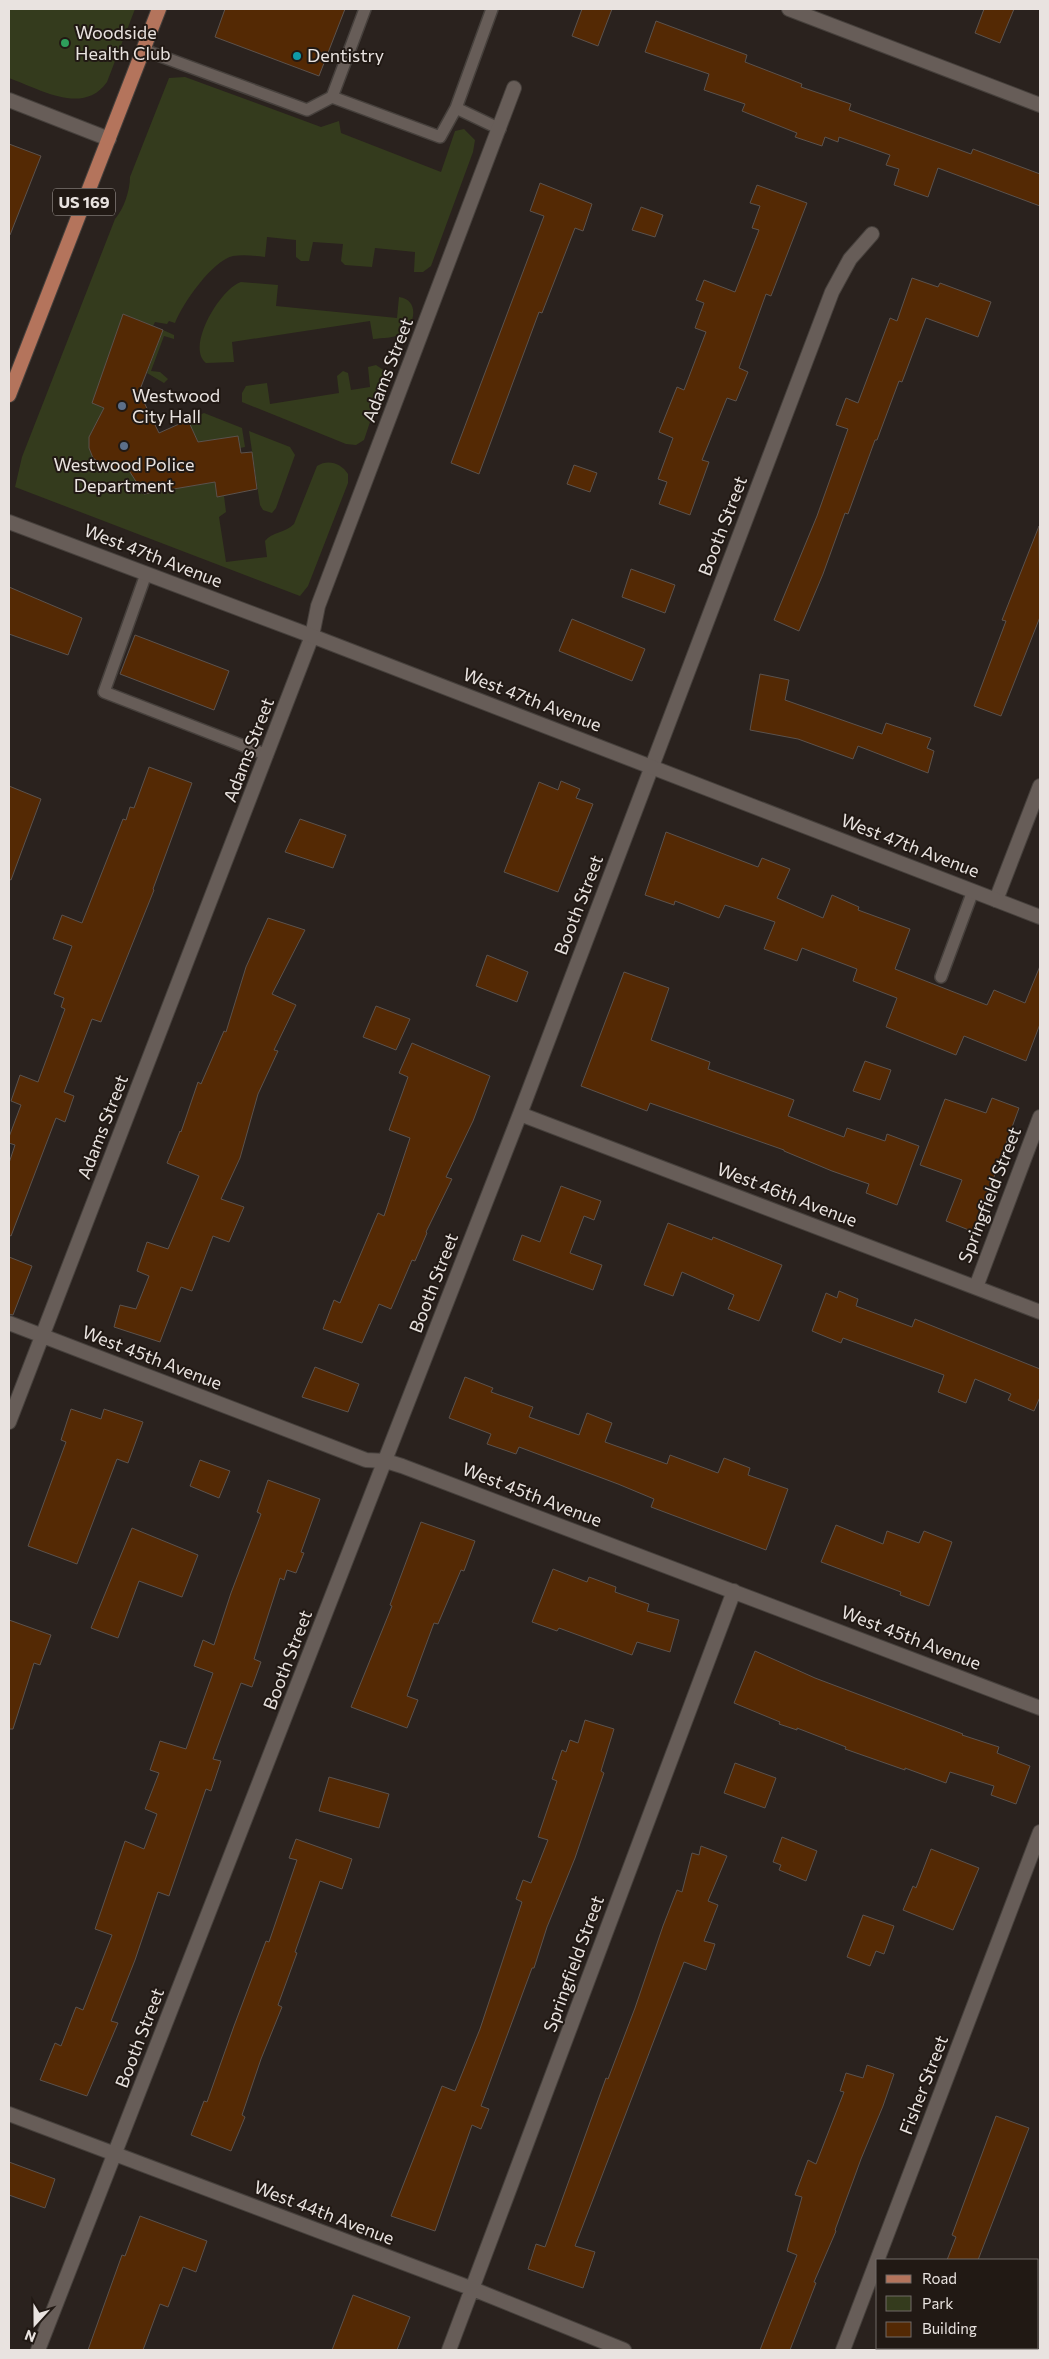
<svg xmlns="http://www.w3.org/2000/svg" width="1049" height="2359" font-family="Commissioner,sans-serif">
<rect width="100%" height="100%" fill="#2a221e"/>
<path fill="#343b1d" d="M 9,9 L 135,9 L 107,82 C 83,116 40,89 9,78 Z
M 185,77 L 321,127 L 339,121 L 341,133 L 441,172 L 455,131 L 464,129 L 475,140 L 473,152 L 431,266 L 423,272 L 414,272 L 415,252 L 375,248 L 372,267 L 345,265 L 341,261 L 343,244 L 313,242 L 309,261 L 301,261 L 296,257 L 296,240 L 267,237 L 265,257 C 255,256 244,254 233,256 C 212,261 183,303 175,323 L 169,321 L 167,324 L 155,322 L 153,326 L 123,314 L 93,403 L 105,408 L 102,411 L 105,417 C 75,437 91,479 127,467 L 131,474 L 138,471 L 142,494 L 215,482 L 217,497 L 224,496 L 226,512 L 219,517 L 226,562 L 267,557 L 265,541 C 272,532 285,533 294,524 L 317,466 C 328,459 341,463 348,474 L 348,483 L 308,586 L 300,596 L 15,487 L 22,457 L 115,219 C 124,209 130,190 130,177 L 169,78 Z
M 241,282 L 278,285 L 276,306 L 397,318 L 399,297 C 421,300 414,327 402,334 C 394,338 382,338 373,339 L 370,321 L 232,342 L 234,362 L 206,363 C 185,347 221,288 241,282 Z
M 163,330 L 174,335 L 174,339 L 164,336 L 151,371 L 160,372 L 168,379 L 164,383 L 147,373 Z
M 376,365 L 385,371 L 387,380 L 378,398 L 364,440 L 356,445 L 346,444 L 242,402 L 242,393 L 246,386 L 267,383 L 270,404 L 339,393 L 337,376 L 343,371 L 348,373 L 351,390 L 370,387 L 368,367 Z
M 204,413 L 242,428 L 245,447 L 240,448 L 238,436 L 198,442 L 188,420 Z
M 249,431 L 290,447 L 295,455 L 276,508 L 272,513 L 263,510 L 260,505 Z"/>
<path fill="#542904" stroke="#5b524d" d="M 225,9 L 345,9 L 319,76 L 215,37 Z
M 582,9 L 612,9 L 598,46 L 572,36 Z
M 984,9 L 1014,9 L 1000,43 L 975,33 Z
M 656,21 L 747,55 L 745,62 L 802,84 L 801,87 L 851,104 L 849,110 L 971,154 L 973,149 L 1040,174 L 1040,206 L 938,168 L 928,197 L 894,185 L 899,169 L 886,165 L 890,155 L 839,137 L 838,142 L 825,137 L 822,146 L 795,137 L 797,133 L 742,111 L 745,104 L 704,90 L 709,74 L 645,52 Z
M 9,144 L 41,156 L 10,235 L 9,235 Z
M 540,183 L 592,204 L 583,231 L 575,228 L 542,313 L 539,312 L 479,474 L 451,463 L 544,216 L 530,211 Z
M 757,185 L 807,203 L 771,296 L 766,294 L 739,368 L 748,372 L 736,401 L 727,398 L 702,460 L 709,462 L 690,515 L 659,504 L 667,482 L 658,479 L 673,438 L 659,432 L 677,387 L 684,390 L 706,332 L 695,328 L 704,303 L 696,300 L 704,280 L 735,292 L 759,230 L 752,228 L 760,206 L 750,203 Z
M 641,207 L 663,215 L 655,237 L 632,230 Z
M 912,278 L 938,287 L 940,283 L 991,302 L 978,337 L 926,318 L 902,382 L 899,381 L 877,440 L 875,440 L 848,514 L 845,513 L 823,574 L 799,631 L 774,620 L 817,516 L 848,429 L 836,425 L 846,398 L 858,403 L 890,318 L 897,321 Z
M 123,314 L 163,330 L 139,392 L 159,433 L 188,420 L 198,442 L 238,436 L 241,453 L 252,452 L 257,489 L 217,497 L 215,482 L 144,494 L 128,469 L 108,469 L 93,458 L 89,448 L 89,437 L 104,408 L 92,403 Z
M 574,465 L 597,473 L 590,492 L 567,484 Z
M 1039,526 L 1040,617 L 1001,716 L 974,706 L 1006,621 L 1002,620 Z
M 631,569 L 675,585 L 665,613 L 622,597 Z
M 9,587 L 82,618 L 68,655 L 9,634 Z
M 572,619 L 645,649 L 632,681 L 559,651 Z
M 135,635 L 229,671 L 214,710 L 120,674 Z
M 760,674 L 789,680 L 785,700 L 882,734 L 886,723 L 931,738 L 927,748 L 934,751 L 928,773 L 858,746 L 853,759 L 798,739 L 750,730 Z
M 149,767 L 192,783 L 153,889 L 154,890 L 101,1022 L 92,1019 L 64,1092 L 74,1096 L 65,1122 L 56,1118 L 11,1236 L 9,1235 L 9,1163 L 15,1145 L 9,1143 L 9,1137 L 21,1105 L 11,1101 L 20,1075 L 38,1082 L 65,1009 L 61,1007 L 64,998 L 54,994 L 72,946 L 53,939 L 62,915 L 82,923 L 123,819 L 126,820 L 130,807 L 134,808 Z
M 561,781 L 580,789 L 576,798 L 593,804 L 558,892 L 504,872 L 539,782 L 558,790 Z
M 9,786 L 41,799 L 11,880 L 9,879 Z
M 300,819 L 346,835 L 333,868 L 285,852 Z
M 666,832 L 758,867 L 762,858 L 790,869 L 777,898 L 823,918 L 832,895 L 859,907 L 858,910 L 910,929 L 895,969 L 987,1005 L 994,990 L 1025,1003 L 1040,966 L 1040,1024 L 1026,1061 L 964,1036 L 956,1055 L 886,1027 L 897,998 L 853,981 L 857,969 L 802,948 L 797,961 L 764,949 L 775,922 L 725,905 L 719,918 L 675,901 L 674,905 L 645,895 Z
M 268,918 L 305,930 L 272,994 L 296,1005 L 274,1050 L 278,1051 L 258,1094 L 240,1158 L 221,1199 L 244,1207 L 229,1242 L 213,1236 L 192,1291 L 181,1287 L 160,1342 L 114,1327 L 120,1305 L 136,1309 L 149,1276 L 137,1271 L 147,1242 L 168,1249 L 199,1176 L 167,1163 L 180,1131 L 181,1132 L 198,1082 L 201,1084 L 224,1031 L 226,1032 L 246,967 Z
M 487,955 L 528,972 L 517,1002 L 476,986 Z
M 624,972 L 669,988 L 651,1040 L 710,1062 L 708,1069 L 794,1100 L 788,1116 L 844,1137 L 847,1128 L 885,1141 L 887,1134 L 919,1146 L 897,1205 L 866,1193 L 869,1184 L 832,1171 L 784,1151 L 784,1150 L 650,1103 L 647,1111 L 581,1086 Z
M 376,1006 L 410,1019 L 396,1050 L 363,1037 Z
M 412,1043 L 490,1076 L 473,1121 L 446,1177 L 452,1179 L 426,1232 L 427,1233 L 415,1261 L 412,1260 L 391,1309 L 379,1304 L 362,1343 L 323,1329 L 334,1300 L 340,1303 L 378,1213 L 384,1216 L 410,1138 L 389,1130 L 408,1077 L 399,1073 Z
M 865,1061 L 891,1070 L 880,1100 L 853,1091 Z
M 992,1098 L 1019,1108 L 974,1232 L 946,1221 L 962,1180 L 920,1165 L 945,1099 L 986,1113 Z
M 561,1186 L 601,1201 L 594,1220 L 584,1216 L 570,1253 L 602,1265 L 593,1290 L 513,1260 L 522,1235 L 540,1242 Z
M 668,1223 L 712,1240 L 713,1237 L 782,1265 L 759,1321 L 728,1309 L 734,1295 L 682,1272 L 673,1296 L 644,1285 Z
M 9,1257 L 32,1266 L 13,1315 L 9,1314 Z
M 839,1291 L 858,1299 L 856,1306 L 912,1327 L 915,1319 L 1040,1369 L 1040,1397 L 1034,1411 L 1008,1400 L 1011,1394 L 975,1379 L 966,1403 L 938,1392 L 944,1375 L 843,1338 L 841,1343 L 812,1331 L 826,1293 L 837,1298 Z
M 315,1367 L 359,1384 L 348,1412 L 302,1397 Z
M 465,1377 L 493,1388 L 491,1392 L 533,1407 L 529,1417 L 579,1435 L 587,1413 L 612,1423 L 605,1442 L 667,1464 L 670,1455 L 718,1473 L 724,1458 L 750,1468 L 748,1475 L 788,1489 L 766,1550 L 651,1507 L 654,1499 L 618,1484 L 519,1447 L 516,1454 L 487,1444 L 491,1434 L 449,1418 Z
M 71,1409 L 101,1419 L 104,1409 L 143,1422 L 128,1463 L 117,1459 L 77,1564 L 28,1546 L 66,1442 L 61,1440 Z
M 200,1460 L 230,1471 L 219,1498 L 190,1486 Z
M 268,1480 L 320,1499 L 301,1552 L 304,1553 L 296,1573 L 287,1570 L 284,1580 L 280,1578 L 254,1659 L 261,1662 L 252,1687 L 241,1683 L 213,1759 L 221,1761 L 211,1791 L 206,1789 L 169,1896 L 158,1892 L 135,1960 L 111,2021 L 118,2023 L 87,2096 L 40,2080 L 55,2043 L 61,2046 L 76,2007 L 83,2010 L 112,1935 L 95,1929 L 125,1841 L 144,1849 L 157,1814 L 145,1809 L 159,1773 L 150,1770 L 160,1741 L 186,1749 L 213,1673 L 194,1666 L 203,1640 L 214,1645 L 231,1593 L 261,1514 L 257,1512 Z
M 421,1522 L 475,1541 L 464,1571 L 461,1570 L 438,1624 L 434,1623 L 407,1696 L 418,1700 L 407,1728 L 351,1707 L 392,1606 L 390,1605 Z
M 836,1525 L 883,1544 L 887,1531 L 919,1543 L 924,1531 L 952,1542 L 929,1606 L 900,1595 L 901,1592 L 821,1562 Z
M 132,1528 L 198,1555 L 182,1597 L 139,1581 L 118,1638 L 91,1628 Z
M 553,1569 L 587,1582 L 589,1577 L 616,1587 L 615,1592 L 649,1604 L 647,1611 L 679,1620 L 670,1652 L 637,1642 L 632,1655 L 559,1628 L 557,1631 L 532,1622 Z
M 9,1620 L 51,1635 L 40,1665 L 34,1663 L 13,1729 L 9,1729 Z
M 755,1651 L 815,1678 L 963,1734 L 962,1735 L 999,1747 L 997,1753 L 1030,1766 L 1016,1804 L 991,1795 L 994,1786 L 950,1772 L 946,1783 L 905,1768 L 905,1770 L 845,1749 L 846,1747 L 797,1728 L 797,1730 L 779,1724 L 780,1722 L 734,1703 Z
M 585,1720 L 614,1729 L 601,1771 L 604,1773 L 575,1858 L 547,1927 L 534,1968 L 532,1968 L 481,2106 L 489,2109 L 481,2129 L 472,2125 L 435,2231 L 391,2216 L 442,2086 L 455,2091 L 480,2029 L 522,1902 L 516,1899 L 523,1880 L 531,1883 L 548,1840 L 538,1837 L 557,1781 L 552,1779 L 562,1750 L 566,1752 L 570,1740 L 578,1743 Z
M 735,1763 L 776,1778 L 765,1808 L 724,1793 Z
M 329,1777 L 389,1794 L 379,1828 L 319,1811 Z
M 782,1837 L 817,1851 L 806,1881 L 779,1870 L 781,1865 L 773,1862 Z
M 296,1839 L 352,1859 L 342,1889 L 320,1881 L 295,1952 L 297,1953 L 278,2005 L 282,2007 L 261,2059 L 242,2115 L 245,2117 L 231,2151 L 191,2135 L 204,2101 L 207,2102 L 234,2026 L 266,1941 L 269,1942 L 297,1860 L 289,1858 Z
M 701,1846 L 727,1856 L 708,1901 L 718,1905 L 704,1941 L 715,1944 L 706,1970 L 684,1962 L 575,2246 L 595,2252 L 583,2288 L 528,2269 L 536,2244 L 545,2247 L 606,2078 L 608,2079 L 635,2008 L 663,1926 L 677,1890 L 682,1892 L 692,1853 L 699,1855 Z
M 931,1849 L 979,1868 L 953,1930 L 903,1910 L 913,1886 L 916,1888 Z
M 863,1915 L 894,1926 L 884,1954 L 876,1951 L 870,1966 L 847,1957 Z
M 867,2065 L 894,2074 L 883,2106 L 861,2159 L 835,2230 L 836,2231 L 814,2282 L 816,2283 L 790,2350 L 760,2350 L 797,2255 L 787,2251 L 802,2197 L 795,2195 L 808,2160 L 816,2164 L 844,2092 L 840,2091 L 846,2073 L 863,2078 Z
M 996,2116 L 1029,2128 L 978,2260 L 947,2260 L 956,2237 L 952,2235 Z
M 9,2162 L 55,2179 L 45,2208 L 9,2195 Z
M 140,2216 L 207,2241 L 196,2272 L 183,2267 L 168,2307 L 160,2304 L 143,2350 L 88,2350 L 122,2255 L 125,2256 Z
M 353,2295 L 410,2317 L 397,2350 L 332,2350 Z"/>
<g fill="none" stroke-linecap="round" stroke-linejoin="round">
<defs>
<path id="service" d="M 144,50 L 307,110 L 332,97 L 440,137 L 456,108 L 500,129
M 332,97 L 365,9
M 456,108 L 492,9
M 146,574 L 104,692 L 267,755
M 941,977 L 973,891"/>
<path id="minor" d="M 789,9 L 1040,105
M 9,100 L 109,139
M 996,900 L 1040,786
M 520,1114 L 1040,1312
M 976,1287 L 1040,1117
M 9,1323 L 366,1460 L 386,1461 L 402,1466 L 1040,1708
M 9,1422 L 312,636 L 318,606 L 514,88
M 9,2114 L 473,2289 L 624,2350
M 38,2350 L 520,1114 L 832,292 L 850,259 L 872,234
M 449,2350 L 734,1591
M 843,2350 L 1040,1832"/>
<path id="tertiary" d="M 9,522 L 312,636 L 1040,917"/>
<path id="primary" d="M 9,395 L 159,9"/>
</defs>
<use href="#service" stroke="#46403c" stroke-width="14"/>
<use href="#minor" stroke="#46403c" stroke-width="16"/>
<use href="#tertiary" stroke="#46403c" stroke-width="16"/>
<use href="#primary" stroke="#46403c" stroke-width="16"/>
<use href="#service" stroke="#675d58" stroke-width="11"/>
<use href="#minor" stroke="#675d58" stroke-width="14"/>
<use href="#tertiary" stroke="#675d58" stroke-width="14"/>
<use href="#primary" stroke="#b4745c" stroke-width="14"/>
</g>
<circle fill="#2e9e5b" stroke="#211914" stroke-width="2" cx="65" cy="43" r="5"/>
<circle fill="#0f9aa8" stroke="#211914" stroke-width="2" cx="297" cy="56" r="5"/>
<g fill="#5c6f8a" stroke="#211914" stroke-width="2">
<circle cx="122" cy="406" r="5"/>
<circle cx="124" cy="446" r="5"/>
</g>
<g text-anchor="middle" stroke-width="4" stroke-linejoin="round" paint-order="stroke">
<rect fill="#211914" stroke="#ada6a3" stroke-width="1" x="53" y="188.5" width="62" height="27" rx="4"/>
<g font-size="16" font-weight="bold" fill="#e9e3e0">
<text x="84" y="208">US 169</text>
</g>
<g font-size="18" fill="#e9e3e0" stroke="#211914" text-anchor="start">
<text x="75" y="39">Woodside<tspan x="75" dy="21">Health Club</tspan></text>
<text x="307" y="62">Dentistry</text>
<text x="132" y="402">Westwood<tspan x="132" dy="21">City Hall</tspan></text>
<text x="124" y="471" text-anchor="middle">Westwood Police<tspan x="124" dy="21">Department</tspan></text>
</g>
<g font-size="18" fill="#e9e3e0" stroke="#211914">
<text transform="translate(388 370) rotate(-69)" y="6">Adams Street</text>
<text transform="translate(723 526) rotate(-69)" y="6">Booth Street</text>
<text transform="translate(153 556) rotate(21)" y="6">West 47th Avenue</text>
<text transform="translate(532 700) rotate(21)" y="6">West 47th Avenue</text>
<text transform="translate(249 750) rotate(-69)" y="6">Adams Street</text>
<text transform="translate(910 846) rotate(21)" y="6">West 47th Avenue</text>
<text transform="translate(579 905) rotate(-69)" y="6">Booth Street</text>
<text transform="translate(103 1127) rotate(-69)" y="6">Adams Street</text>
<text transform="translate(787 1195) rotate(21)" y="6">West 46th Avenue</text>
<text transform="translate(990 1195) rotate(-69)" y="6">Springfield Street</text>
<text transform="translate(434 1283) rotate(-69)" y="6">Booth Street</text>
<text transform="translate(152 1358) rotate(21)" y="6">West 45th Avenue</text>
<text transform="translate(532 1495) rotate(21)" y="6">West 45th Avenue</text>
<text transform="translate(911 1638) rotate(21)" y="6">West 45th Avenue</text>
<text transform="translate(288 1660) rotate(-69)" y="6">Booth Street</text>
<text transform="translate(574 1964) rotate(-70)" y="6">Springfield Street</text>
<text transform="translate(140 2038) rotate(-69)" y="6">Booth Street</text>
<text transform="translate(924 2085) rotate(-69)" y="6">Fisher Street</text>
<text transform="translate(324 2213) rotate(21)" y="6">West 44th Avenue</text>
</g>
</g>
<rect width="1049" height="2359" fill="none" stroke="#e9e3e0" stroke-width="20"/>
<rect x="876" y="2259" width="162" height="90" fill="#211914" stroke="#716a66"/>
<rect x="886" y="2275" width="25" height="8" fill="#b4745c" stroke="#716a66"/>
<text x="922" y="2284" font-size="15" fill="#e9e3e0">Road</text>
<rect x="886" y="2296" width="25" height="15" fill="#343b1d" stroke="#716a66"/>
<text x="922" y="2309" font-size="15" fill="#e9e3e0">Park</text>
<rect x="886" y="2322" width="25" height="15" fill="#542904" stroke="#716a66"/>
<text x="922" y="2334" font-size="15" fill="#e9e3e0">Building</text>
<g transform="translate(35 2324) rotate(201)" stroke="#211914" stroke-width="4" paint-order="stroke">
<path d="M0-4L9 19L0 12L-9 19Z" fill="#e9e3e0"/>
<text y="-8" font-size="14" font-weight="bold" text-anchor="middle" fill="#e9e3e0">N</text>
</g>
</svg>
